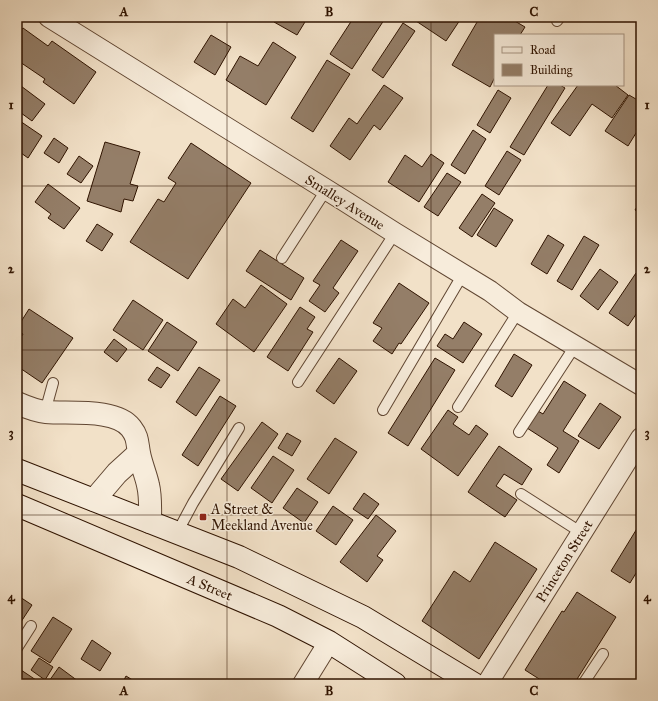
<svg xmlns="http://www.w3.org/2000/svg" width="658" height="701" font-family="'IM FELL Great Primer',serif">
<rect width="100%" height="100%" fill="#f2e1c8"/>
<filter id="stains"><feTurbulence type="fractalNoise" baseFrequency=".005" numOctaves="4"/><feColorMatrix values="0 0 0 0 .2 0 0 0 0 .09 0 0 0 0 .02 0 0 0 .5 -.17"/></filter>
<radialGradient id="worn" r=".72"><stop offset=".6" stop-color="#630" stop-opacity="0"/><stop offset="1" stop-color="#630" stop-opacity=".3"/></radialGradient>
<path fill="#947e68" stroke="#2f1300" d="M 277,17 L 308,17 L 297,35 L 274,22 Z
M 354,17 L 386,17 L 352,69 L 330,54 Z
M 410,17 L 462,17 L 446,41 Z
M 480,17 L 508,17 L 525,27 L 520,35 L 495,35 L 495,77 L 490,87 L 452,65 Z
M 403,23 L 415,31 L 383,78 L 372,70 Z
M 23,28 L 48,46 L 52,41 L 96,72 L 74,104 L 43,82 L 45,79 L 17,60 L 17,36 Z
M 211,35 L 231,47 L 215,75 L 194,62 Z
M 273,42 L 296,57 L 266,105 L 226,80 L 240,56 L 258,66 Z
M 327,60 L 350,74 L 313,132 L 291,118 Z
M 17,83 L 45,104 L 32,121 L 17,110 Z
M 384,85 L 403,98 L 380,130 L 374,125 L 350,160 L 330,146 L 349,118 L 357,124 Z
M 548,85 L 560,85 L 565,88 L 524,155 L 510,147 Z
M 578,85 L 615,85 L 628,95 L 612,118 L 592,104 L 570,136 L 551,123 Z
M 498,90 L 511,98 L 490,133 L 477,125 Z
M 629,95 L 641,102 L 641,125 L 628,146 L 605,131 Z
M 17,119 L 42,136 L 28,158 L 17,150 Z
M 473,130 L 486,139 L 465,174 L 451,165 Z
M 54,138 L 68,148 L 59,163 L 44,153 Z
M 105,142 L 140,152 L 130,184 L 138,186 L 133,201 L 124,199 L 121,212 L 87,201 Z
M 191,143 L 251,183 L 188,279 L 130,242 L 158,199 L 164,202 L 176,183 L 168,178 Z
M 507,151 L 521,160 L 499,195 L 485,186 Z
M 431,154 L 444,163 L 419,202 L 388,182 L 405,155 L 422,167 Z
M 79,156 L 93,166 L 81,183 L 67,174 Z
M 447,173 L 461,182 L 438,216 L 424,207 Z
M 48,184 L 80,208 L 64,229 L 48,218 L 51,214 L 35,202 Z
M 482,194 L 495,203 L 472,237 L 459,228 Z
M 641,200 L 641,214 L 635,210 Z
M 494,208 L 513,220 L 496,247 L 477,235 Z
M 97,224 L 113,234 L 102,251 L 86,241 Z
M 548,235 L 564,245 L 547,274 L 531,264 Z
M 584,236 L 599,245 L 572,290 L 557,281 Z
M 341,240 L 358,251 L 333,288 L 339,293 L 325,312 L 309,301 L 320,285 L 313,281 Z
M 260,250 L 304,278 L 291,300 L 246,271 Z
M 600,269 L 618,282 L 598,310 L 580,296 Z
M 636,273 L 641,276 L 641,307 L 628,326 L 609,313 Z
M 399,283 L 429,303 L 401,344 L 399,343 L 392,354 L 373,341 L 382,328 L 373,323 Z
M 261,285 L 287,304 L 254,352 L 216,324 L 233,299 L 245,308 Z
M 133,300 L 163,320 L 143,350 L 113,330 Z
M 300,307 L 315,317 L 307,329 L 313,332 L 288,371 L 267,357 Z
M 29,309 L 73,338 L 42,383 L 17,366 L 17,344 L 23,334 L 17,330 L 17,328 Z
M 167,322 L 197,342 L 178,371 L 148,351 Z
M 464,322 L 482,334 L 463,363 L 437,346 L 445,334 L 453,339 Z
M 114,339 L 127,349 L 117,362 L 104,352 Z
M 514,354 L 532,365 L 512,397 L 495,386 Z
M 339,358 L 357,371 L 334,404 L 316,391 Z
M 435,358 L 455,370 L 408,446 L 388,433 Z
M 157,367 L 170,375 L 161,388 L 148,380 Z
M 199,367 L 220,380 L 196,416 L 176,402 Z
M 564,381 L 586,395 L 563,431 L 579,441 L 559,473 L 547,465 L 558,448 L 527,428 L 538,411 L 543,414 Z
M 220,396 L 236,406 L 198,466 L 182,455 Z
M 600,403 L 621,417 L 599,449 L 578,436 Z
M 448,410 L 458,417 L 453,424 L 469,435 L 476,425 L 488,434 L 458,476 L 421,449 Z
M 262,422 L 278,434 L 238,491 L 221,479 Z
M 287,433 L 301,441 L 292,456 L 278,448 Z
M 335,438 L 357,452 L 329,494 L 307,479 Z
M 499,446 L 532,469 L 522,485 L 504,474 L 496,486 L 517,500 L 505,517 L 468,492 Z
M 273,456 L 294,470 L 272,503 L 251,488 Z
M 297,488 L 318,502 L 304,523 L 283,508 Z
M 364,493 L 379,504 L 368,519 L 353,509 Z
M 333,506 L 353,520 L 336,545 L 316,531 Z
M 376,515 L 396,531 L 377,556 L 383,560 L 367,582 L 340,562 Z
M 641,522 L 641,565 L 630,583 L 611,571 Z
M 495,542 L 537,569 L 479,659 L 422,621 L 454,571 L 470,582 Z
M 577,592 L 616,617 L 574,684 L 547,684 L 525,670 L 562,611 L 564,612 Z
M 17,595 L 32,605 L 17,628 Z
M 53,617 L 72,629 L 50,663 L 31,651 Z
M 92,640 L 111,653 L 100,671 L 81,659 Z
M 39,658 L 53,667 L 45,680 L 31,670 Z
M 59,667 L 82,684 L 47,684 Z
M 18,668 L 36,680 L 34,684 L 17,684 L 17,670 Z
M 126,676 L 139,684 L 122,684 Z"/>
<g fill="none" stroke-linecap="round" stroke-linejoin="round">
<defs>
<path id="service" d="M 557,21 L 560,17
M 282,258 L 326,190
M 298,382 L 395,233
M 458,407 L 518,312
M 383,410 L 463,274
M 45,412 L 53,383
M 519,432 L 575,346
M 521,494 L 582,533
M 177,533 L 193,503 L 239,428
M 17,648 L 31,626
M 583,684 L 603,654"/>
<path id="minor" d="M 49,17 L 343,200 L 395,233 L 490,291 L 518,312 L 641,385
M 303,684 L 329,642
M 487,684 L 641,438"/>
<path id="tertiary" d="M 17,403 C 26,407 36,411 46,412 C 69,414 116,408 131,428 C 138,437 137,442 139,453 C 141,464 146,475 148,485 C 151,497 150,510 150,522
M 94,500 L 117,473 L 139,453"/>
<path id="secondary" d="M 17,470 L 239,557 L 363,617 L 474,684
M 17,505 L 278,616 L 329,642 L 395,684"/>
</defs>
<use href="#service" stroke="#604632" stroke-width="12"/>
<use href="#minor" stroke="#604632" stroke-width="22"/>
<use href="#tertiary" stroke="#604632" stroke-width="24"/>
<use href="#secondary" stroke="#2f1300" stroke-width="24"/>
<use href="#service" stroke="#f7ecdb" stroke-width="10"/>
<use href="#minor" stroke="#f7ecdb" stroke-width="20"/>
<use href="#tertiary" stroke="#f7ecdb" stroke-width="22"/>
<use href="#secondary" stroke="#f7ecdb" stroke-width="22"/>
</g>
<path fill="none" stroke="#2f1300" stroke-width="1" stroke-opacity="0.55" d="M 227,17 L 227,684M 431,17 L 431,684M 17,186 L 641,186M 17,350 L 641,350M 17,515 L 641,515"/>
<rect fill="#8f2418" stroke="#f7ecdb" stroke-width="1.5" x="199" y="513" width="8" height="8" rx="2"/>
<g text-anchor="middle" stroke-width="3" stroke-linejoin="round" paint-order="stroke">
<g font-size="14" fill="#2f1300" stroke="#f7ecdb">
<text transform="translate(345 202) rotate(32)" y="5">Smalley Avenue</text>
<text transform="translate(564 561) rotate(-58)" y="5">Princeton Street</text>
<text transform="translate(210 587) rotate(23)" y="5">A Street</text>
</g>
<g font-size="14" fill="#2f1300" stroke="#f7ecdb" text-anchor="start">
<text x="211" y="514">A Street &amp;<tspan x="211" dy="16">Meekland Avenue</tspan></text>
</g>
</g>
<rect width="658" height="701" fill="none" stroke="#f2e1c8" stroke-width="44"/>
<rect x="494" y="34" width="130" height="52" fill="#f7ecdb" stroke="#a79583"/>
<rect x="502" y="47" width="20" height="6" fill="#f7ecdb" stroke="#a79583"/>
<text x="530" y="54" font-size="12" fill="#2f1300">Road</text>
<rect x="502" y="64" width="20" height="12" fill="#947e68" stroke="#a79583"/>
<text x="530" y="74" font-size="12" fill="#2f1300">Building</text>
<rect x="22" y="22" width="614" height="657" fill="none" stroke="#2f1300" stroke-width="1.5"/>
<g font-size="13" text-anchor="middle" font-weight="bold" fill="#2f1300">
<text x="124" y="16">A</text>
<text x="329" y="16">B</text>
<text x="534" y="16">C</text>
<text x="11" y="109">1</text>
<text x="647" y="109">1</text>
<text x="11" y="273">2</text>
<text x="647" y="273">2</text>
<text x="11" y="437">3</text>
<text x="647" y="437">3</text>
<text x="11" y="601">4</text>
<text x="647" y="601">4</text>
<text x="124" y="695">A</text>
<text x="329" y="695">B</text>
<text x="534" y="695">C</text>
</g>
<rect width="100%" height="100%" filter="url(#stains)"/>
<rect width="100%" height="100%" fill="url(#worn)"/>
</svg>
